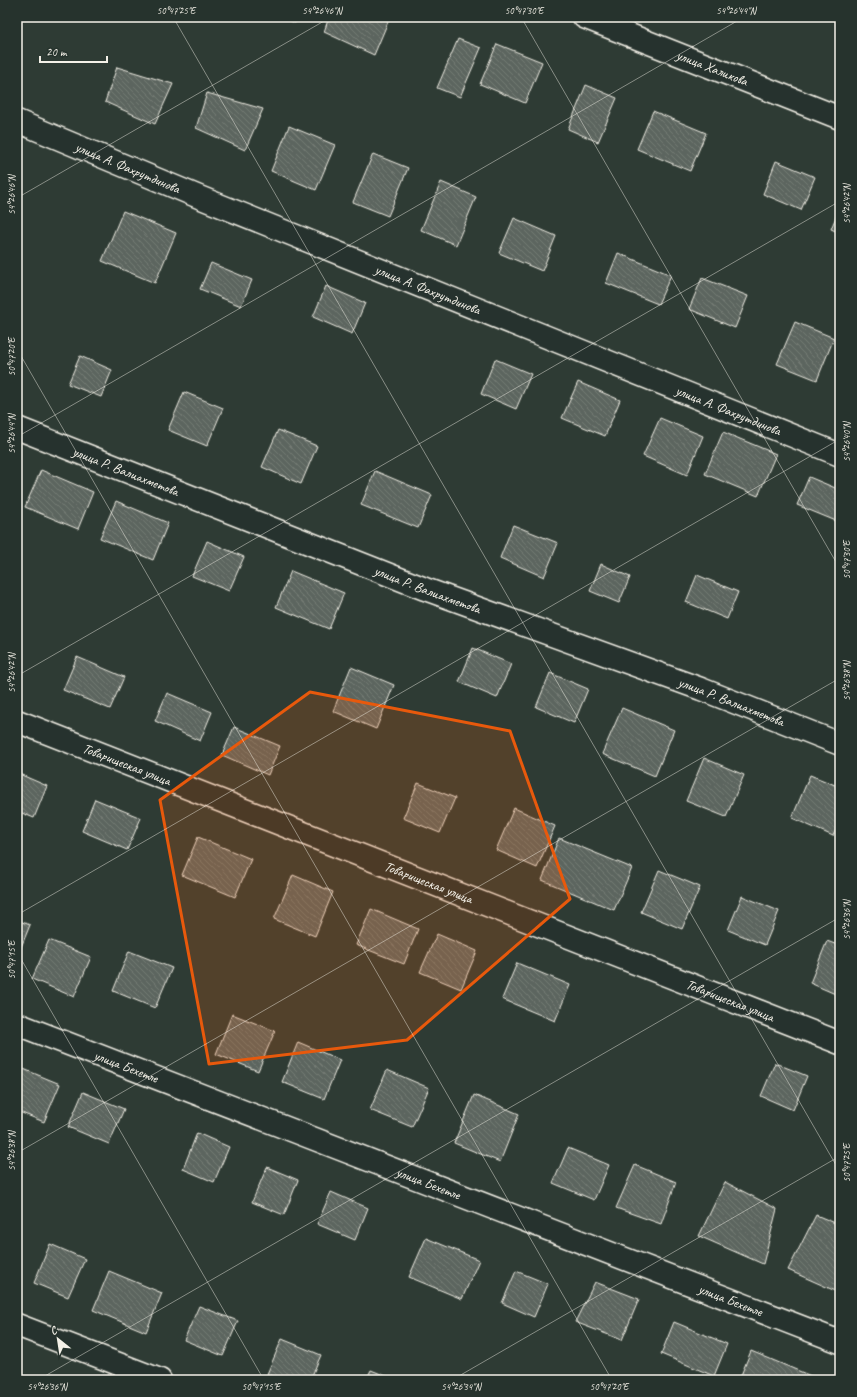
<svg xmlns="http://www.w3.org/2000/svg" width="857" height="1397" font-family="Caveat,sans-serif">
<defs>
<pattern id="building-back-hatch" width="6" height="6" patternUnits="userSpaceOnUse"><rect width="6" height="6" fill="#5c655e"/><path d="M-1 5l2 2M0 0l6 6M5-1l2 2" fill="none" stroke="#747c75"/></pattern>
</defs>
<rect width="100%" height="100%" fill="#2e3b34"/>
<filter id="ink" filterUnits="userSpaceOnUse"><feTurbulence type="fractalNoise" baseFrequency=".025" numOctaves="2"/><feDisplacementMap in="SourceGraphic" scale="8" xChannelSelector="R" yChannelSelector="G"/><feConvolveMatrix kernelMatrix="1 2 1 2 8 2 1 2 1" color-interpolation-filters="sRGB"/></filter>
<g filter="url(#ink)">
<path fill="url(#building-back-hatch)" stroke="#f4f1e8" d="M 282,17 L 297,17 L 295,23 Z
M 329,17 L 390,17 L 374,55 L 324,32 Z
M 458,39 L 481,48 L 460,97 L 437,88 Z
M 497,44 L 542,62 L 525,103 L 480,84 Z
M 117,67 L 173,84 L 155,124 L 105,102 Z
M 586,85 L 617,98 L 598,142 L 568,129 Z
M 207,93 L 263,109 L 245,150 L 196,128 Z
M 653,111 L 706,133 L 690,171 L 637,149 Z
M 289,126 L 335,145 L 316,190 L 271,171 Z
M 373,154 L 408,168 L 388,216 L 353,202 Z
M 776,161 L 815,177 L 801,210 L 763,194 Z
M 441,182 L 476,197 L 456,245 L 421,230 Z
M 840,207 L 840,233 L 831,229 Z
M 123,211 L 176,233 L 155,283 L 102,261 Z
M 514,218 L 556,236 L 542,271 L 499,253 Z
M 618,253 L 671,275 L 658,304 L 606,283 Z
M 211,263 L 252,280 L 241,306 L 200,289 Z
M 702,278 L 748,296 L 735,328 L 689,309 Z
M 326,286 L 365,303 L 352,334 L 313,317 Z
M 795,322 L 834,338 L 817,380 L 777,364 Z
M 80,356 L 112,370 L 101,397 L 68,384 Z
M 495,359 L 531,374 L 516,409 L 481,394 Z
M 578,382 L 620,400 L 605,436 L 562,418 Z
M 184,392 L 223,408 L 207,446 L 168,430 Z
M 660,418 L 703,436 L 687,475 L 643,456 Z
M 278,430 L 317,446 L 301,484 L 262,467 Z
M 723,432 L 776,454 L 758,496 L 705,474 Z
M 41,470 L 93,492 L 78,529 L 25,507 Z
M 375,471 L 432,495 L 418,528 L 361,505 Z
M 809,477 L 840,490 L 840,512 L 836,521 L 797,505 Z
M 116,501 L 168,523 L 153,560 L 100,538 Z
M 513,525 L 558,543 L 544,577 L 500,558 Z
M 207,541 L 244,557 L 229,591 L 192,576 Z
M 601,564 L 630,577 L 619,603 L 590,591 Z
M 291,571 L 344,593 L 329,629 L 276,607 Z
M 697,575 L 738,592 L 727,619 L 686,602 Z
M 473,648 L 511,664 L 497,698 L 459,682 Z
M 77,657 L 124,677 L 110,709 L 63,690 Z
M 351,667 L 394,685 L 376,729 L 333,711 Z
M 550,673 L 588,689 L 574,723 L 536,707 Z
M 167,693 L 212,712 L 200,741 L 155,721 Z
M 622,708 L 674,730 L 655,776 L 602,754 Z
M 234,727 L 280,746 L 268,775 L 222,755 Z
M 704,758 L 744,775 L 726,817 L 686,801 Z
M 17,773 L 47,786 L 34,818 L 17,811 Z
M 810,775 L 840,787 L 840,820 L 833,836 L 792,818 Z
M 418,783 L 455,798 L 440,833 L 403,818 Z
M 95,799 L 141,818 L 127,850 L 82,831 Z
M 514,808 L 555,826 L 537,868 L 496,850 Z
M 198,837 L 251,859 L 235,897 L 182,875 Z
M 559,838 L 632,868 L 614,910 L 542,880 Z
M 659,870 L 700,887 L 682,929 L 641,912 Z
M 293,875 L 333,892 L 315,936 L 274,919 Z
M 742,896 L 779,911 L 765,945 L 728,930 Z
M 371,909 L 418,929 L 404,964 L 356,945 Z
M 17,920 L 30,925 L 17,957 Z
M 437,934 L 477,951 L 461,989 L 420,972 Z
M 49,940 L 91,957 L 74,997 L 32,979 Z
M 827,941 L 840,946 L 840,996 L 810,983 Z
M 129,951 L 172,968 L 155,1008 L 113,991 Z
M 517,963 L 570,985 L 555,1021 L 502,999 Z
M 232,1014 L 275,1031 L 258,1071 L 216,1054 Z
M 298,1042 L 340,1060 L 324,1099 L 282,1082 Z
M 775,1063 L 807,1076 L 793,1110 L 761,1096 Z
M 21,1068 L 60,1084 L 44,1122 L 17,1111 L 17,1076 Z
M 387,1070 L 429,1088 L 412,1127 L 370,1110 Z
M 83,1092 L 124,1109 L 109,1144 L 68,1127 Z
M 474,1095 L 519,1114 L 500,1162 L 454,1143 Z
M 197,1133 L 229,1147 L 214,1182 L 183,1169 Z
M 568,1148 L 609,1165 L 594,1200 L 553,1183 Z
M 635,1165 L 676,1182 L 661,1224 L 616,1208 Z
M 267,1167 L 298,1180 L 284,1215 L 252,1202 Z
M 725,1182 L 777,1209 L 763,1264 L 699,1236 Z
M 331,1192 L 368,1208 L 355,1240 L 317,1224 Z
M 816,1215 L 840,1225 L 840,1293 L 788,1270 Z
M 426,1238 L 479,1260 L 462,1299 L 409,1277 Z
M 50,1244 L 85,1259 L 68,1297 L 34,1283 Z
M 109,1271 L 162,1293 L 146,1332 L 93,1310 Z
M 516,1271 L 548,1284 L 534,1317 L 502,1303 Z
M 595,1282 L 639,1299 L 622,1340 L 575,1322 Z
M 199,1306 L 238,1321 L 223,1356 L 184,1340 Z
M 674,1322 L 727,1344 L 714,1376 L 661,1354 Z
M 282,1339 L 321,1355 L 310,1380 L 283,1380 L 267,1374 Z
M 751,1351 L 818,1379 L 739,1380 Z
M 371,1370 L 396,1380 L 366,1380 Z"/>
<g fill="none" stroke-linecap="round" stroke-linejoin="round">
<defs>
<g id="street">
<path id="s1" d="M 584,17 L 840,118"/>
<path id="s2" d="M 17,121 L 199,197 L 840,455"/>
<path id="s3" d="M 17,428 L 425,589 L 701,689 L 840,744"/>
<path id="s4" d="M 17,721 L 840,1043"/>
<path id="s5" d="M 17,1024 L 840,1342"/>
<path d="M 17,1325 L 160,1380"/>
</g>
</defs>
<use href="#street" stroke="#f4f1e8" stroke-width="25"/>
<use href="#street" stroke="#26332d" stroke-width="22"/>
</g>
</g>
<path fill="#e8590c" fill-opacity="0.2" stroke="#e8590c" stroke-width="3" stroke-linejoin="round" d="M 310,692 L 510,731 L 570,899 L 407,1040 L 209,1064 L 160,800 Z"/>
<path fill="none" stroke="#f4f1e8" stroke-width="1" stroke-opacity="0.45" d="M 173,17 L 840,1172M 521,17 L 840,569M 17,198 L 331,17M 17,349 L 612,1380M 17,437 L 744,17M 17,676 L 840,201M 17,915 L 840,439M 17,952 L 264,1380M 17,1153 L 840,678M 38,1380 L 840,917M 452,1380 L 840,1156"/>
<g text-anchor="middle" stroke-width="3" stroke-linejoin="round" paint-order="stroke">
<g font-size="14" fill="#f4f1e8" stroke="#26332d">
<text dy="5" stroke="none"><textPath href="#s1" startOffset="138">улица Халикова</textPath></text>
<text dy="5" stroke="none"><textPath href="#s2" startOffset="120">улица А. Фахрутдинова</textPath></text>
<text dy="5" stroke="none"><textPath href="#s2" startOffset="444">улица А. Фахрутдинова</textPath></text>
<text dy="5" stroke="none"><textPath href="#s2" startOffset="768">улица А. Фахрутдинова</textPath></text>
<text dy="5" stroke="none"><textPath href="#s3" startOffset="117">улица Р. Валиахметова</textPath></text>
<text dy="5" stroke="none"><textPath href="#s3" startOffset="441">улица Р. Валиахметова</textPath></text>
<text dy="5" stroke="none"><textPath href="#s3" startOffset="765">улица Р. Валиахметова</textPath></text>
<text dy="5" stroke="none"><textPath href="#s4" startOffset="118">Товарищеская улица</textPath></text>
<text dy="5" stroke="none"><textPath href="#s4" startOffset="442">Товарищеская улица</textPath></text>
<text dy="5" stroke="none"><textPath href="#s4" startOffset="766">Товарищеская улица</textPath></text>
<text dy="5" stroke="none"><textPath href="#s5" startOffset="117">улица Бехетле</textPath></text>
<text dy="5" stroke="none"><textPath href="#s5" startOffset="441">улица Бехетле</textPath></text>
<text dy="5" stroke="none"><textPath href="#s5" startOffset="765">улица Бехетле</textPath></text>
</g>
</g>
<rect width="857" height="1397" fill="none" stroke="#26332d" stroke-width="44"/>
<g transform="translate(58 1339) rotate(330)" stroke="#26332d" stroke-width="3" paint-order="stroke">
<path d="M0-3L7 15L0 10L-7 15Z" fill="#f4f1e8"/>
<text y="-6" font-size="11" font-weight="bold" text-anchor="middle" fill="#f4f1e8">С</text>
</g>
<path d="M40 56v6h67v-6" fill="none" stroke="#f4f1e8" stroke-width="2"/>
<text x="46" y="56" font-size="12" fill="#f4f1e8" stroke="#26332d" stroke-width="3" paint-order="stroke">20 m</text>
<rect x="22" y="22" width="813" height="1353" fill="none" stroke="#f4f1e8" stroke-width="1.5"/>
<g font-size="10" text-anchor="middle" fill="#f4f1e8">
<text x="176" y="14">50°47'25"E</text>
<text x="322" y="14">54°26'46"N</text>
<text x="524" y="14">50°47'30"E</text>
<text x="736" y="14">54°26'44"N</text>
<text transform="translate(11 195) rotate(-90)" y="4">54°26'46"N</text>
<text transform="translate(846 204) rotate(-90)" y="4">54°26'42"N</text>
<text transform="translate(11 357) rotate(-90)" y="4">50°47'20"E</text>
<text transform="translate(11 434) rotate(-90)" y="4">54°26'44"N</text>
<text transform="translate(846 442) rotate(-90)" y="4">54°26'40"N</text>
<text transform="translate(846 560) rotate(-90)" y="4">50°47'30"E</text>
<text transform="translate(11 673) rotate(-90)" y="4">54°26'42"N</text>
<text transform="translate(846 681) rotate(-90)" y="4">54°26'38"N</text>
<text transform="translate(846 920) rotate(-90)" y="4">54°26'36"N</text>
<text transform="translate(11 960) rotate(-90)" y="4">50°47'15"E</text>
<text transform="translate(11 1151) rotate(-90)" y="4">54°26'38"N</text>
<text transform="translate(846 1163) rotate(-90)" y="4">50°47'25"E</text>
<text x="47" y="1390">54°26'36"N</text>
<text x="261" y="1390">50°47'15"E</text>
<text x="461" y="1390">54°26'34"N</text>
<text x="609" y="1390">50°47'20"E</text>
</g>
</svg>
